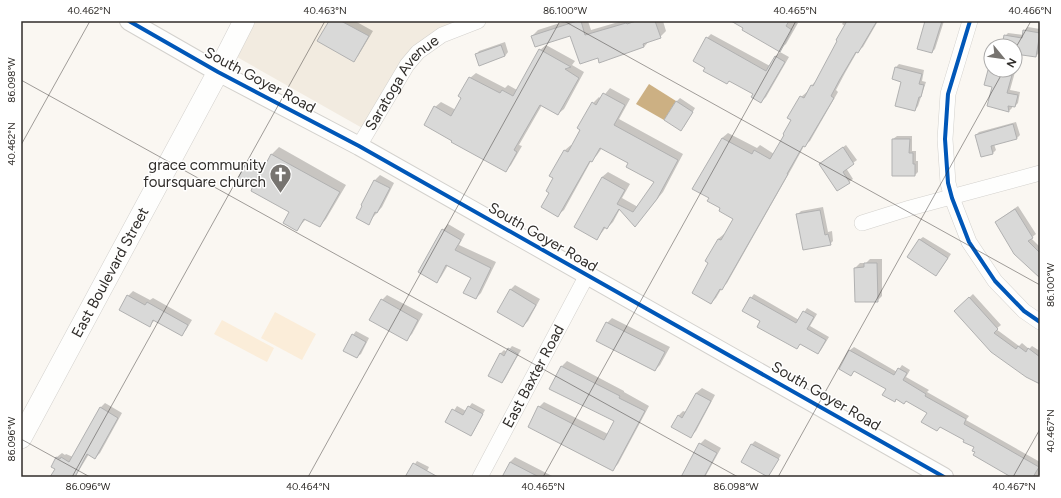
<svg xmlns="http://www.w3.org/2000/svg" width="1061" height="498" font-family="Figtree,sans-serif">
<rect width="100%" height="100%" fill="#faf7f2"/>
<path fill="#f2ebe0" d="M 256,21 L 462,21 L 441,28 L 364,129 L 237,57 Z"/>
<path fill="#fbedd9" d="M 275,312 L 316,334 L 302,360 L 261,338 Z
M 222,320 L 274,348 L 267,362 L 214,334 Z"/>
<path fill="#ccb083" d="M 649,84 L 676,101 L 664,120 L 636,104 Z"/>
<path fill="#0003" d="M 330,21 L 355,21 L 373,31 L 358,56 L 353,61 Z
M 566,21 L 588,21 L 591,30 L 622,21 L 663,21 L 666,31 L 660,37 L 650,40 L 644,47 L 598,57 L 571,34 L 532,36 L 538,30 Z
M 733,21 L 795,21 L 798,23 L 786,44 L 779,50 Z
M 844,21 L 878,21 L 863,47 L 857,52 L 845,73 L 836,90 L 838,92 L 810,141 L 804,146 L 792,168 L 727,283 L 722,288 L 716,298 L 711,303 L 718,239 L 724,234 L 725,235 L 735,219 L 722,138 L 728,133 L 757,148 L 760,145 L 774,154 L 792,120 L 801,97 L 807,92 L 808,92 L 812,85 L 817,80 L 845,26 L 842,24 Z
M 926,21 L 944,21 L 935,49 L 932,52 Z
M 1028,27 L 1040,29 L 1040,48 L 1039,53 L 1036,56 L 1015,53 L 1015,46 L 1003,46 L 1005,36 L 1008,33 L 1024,35 L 1024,31 Z
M 711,34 L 770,66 L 776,56 L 780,52 L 789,57 L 766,97 L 761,102 L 754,94 L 706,68 L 707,38 Z
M 505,42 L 508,52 L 505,56 L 480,65 L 476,55 L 479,51 Z
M 546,45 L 575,61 L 572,65 L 584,72 L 564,109 L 558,114 L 542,105 L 519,145 L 522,146 L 511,165 L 506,171 L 453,141 L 435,107 L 441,102 L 456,110 L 470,78 L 476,73 L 505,88 L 508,85 L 517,90 L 540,50 Z
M 899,64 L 924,70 L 922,81 L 926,82 L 918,106 L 915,110 L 896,67 Z
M 991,68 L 991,70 L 1005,70 L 1015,72 L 1010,90 L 1020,92 L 1018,103 L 1015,106 L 1012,106 L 1012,108 L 1009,111 L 988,106 L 993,86 L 985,84 L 989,70 Z
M 610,88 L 630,99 L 619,119 L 683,154 L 663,192 L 640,220 L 620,209 L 613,222 L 607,228 L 606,227 L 597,239 L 602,177 L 608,172 L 630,184 L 622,198 L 638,207 L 655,181 L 629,163 L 602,148 L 597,155 L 591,161 L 564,210 L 558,215 L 550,193 L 554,178 L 550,176 L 565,150 L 571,145 L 572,146 L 593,103 L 599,97 L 601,99 Z
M 680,98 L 695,108 L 684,127 L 676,102 Z
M 1016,122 L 1020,135 L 1017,138 L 994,144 L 996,150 L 993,153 L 976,135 L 979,132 Z
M 897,136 L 912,136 L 912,151 L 916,151 L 916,161 L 918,161 L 918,172 L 915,175 L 893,175 L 893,139 Z
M 846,145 L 857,160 L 846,168 L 853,179 L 838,190 L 820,164 Z
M 279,147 L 346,185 L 326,219 L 320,226 L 306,219 L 297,229 L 290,212 L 255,186 L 246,165 L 253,158 L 266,165 L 272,154 Z
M 380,175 L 394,183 L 382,207 L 368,223 L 363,205 L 362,205 L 375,180 Z
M 1018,206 L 1036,234 L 1031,238 L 1040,247 L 1040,277 L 996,222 Z
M 823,207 L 828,232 L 832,231 L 833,241 L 830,244 L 797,215 L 801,211 Z
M 448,224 L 465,234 L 459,245 L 496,262 L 481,293 L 476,298 L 472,277 L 448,265 L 441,277 L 436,282 L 443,230 Z
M 923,237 L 951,254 L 939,272 L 919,240 Z
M 870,259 L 882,259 L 882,296 L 877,301 L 855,268 L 860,263 L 866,263 Z
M 515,285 L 540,299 L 528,321 L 523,326 L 510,290 Z
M 133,291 L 150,300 L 153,298 L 192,320 L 186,330 L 181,335 L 155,320 L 149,326 L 128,296 Z
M 754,294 L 799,320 L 807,308 L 817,314 L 810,326 L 829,337 L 821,350 L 818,353 L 801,343 L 797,348 L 762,320 L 751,298 Z
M 973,294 L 1001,325 L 996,329 L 1019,346 L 1022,343 L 1029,349 L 1032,346 L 1040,351 L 1040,382 L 955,311 Z
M 387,295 L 423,314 L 412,334 L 407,339 L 382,300 Z
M 612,318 L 670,347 L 660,365 L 655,370 L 598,341 L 607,323 Z
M 356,331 L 369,338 L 361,354 L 357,357 L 353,335 Z
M 512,346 L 521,350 L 505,379 L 502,382 L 500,354 L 504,350 L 507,352 Z
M 854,347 L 897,372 L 902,365 L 910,370 L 906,377 L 929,390 L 927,392 L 969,416 L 966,420 L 1040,462 L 1040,477 L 1013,477 L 976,452 L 975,447 L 966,440 L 940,427 L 937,430 L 928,412 L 907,400 L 904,403 L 896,399 L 895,400 L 887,389 L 855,370 L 851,375 L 840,369 L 850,350 Z
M 567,361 L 624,391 L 624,392 L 649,406 L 618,464 L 613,469 L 539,407 L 544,402 L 608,434 L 615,421 L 562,366 Z
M 702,388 L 715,395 L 696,431 L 691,436 L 678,416 L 683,411 L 686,412 L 696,393 Z
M 105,403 L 122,413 L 100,453 L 95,458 L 89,454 L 75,477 L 51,477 L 56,469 L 52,467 L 57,457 L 62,453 L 65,455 L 66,454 L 73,457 L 100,408 Z
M 472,403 L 485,410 L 474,431 L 471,435 L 447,421 L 457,406 L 466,411 Z
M 705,439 L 721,448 L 705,477 L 682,477 L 700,444 Z
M 755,441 L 781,455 L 768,477 L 742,462 L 752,444 Z
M 515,457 L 554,477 L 503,477 L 510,462 Z
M 417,461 L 429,467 L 424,477 L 406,477 Z"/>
<path fill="#d9d9d8" stroke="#b1b1b1" d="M 329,21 L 341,21 L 369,36 L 354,62 L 317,41 Z
M 577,21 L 581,21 L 585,35 L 626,23 L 627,24 L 636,21 L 655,21 L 661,38 L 643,44 L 644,47 L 599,63 L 598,58 L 580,64 L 570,36 L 535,47 L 531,36 Z
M 731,21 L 789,21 L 786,26 L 792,30 L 780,52 L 742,30 L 743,28 Z
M 847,21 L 877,21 L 858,53 L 856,52 L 840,79 L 831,96 L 834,98 L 805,147 L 803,146 L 787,174 L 788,174 L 722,290 L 720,289 L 711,304 L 692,293 L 708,263 L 705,261 L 718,239 L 721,240 L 733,219 L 719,211 L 720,208 L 707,201 L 709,198 L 692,189 L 722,138 L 752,154 L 754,150 L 770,159 L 784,135 L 783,134 L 791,120 L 787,118 L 800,96 L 804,98 L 811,85 L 813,86 L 837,41 L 836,40 Z
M 925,21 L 942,21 L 932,53 L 917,49 Z
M 1023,30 L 1040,33 L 1036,57 L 1015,54 L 1015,46 L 1002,46 L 1004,35 L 1022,38 Z
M 706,37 L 766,71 L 775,56 L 785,62 L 761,103 L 751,97 L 753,94 L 729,81 L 727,84 L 703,71 L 705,68 L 693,61 Z
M 501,45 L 505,56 L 479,66 L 475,54 Z
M 539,49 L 571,67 L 565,69 L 579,78 L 558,115 L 540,105 L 514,150 L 517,152 L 506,172 L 451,142 L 452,141 L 424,125 L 434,106 L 451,116 L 461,98 L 458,96 L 469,77 L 500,93 L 502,90 L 513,96 Z
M 895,67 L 922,74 L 919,84 L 924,85 L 921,97 L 919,97 L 915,111 L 895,106 L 901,82 L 892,79 Z
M 988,70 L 1012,75 L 1007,93 L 1018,95 L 1015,107 L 1008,106 L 1009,112 L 987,106 L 992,87 L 984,85 Z
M 603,93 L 625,105 L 614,125 L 678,160 L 657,199 L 635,227 L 619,209 L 607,229 L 604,227 L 597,240 L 574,227 L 602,177 L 625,190 L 617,204 L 633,212 L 654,182 L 626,167 L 628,163 L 600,148 L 592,162 L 590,161 L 558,217 L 541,207 L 549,193 L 546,191 L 553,178 L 549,176 L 564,150 L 568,152 L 580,130 L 577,128 L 592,102 L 596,105 Z
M 676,101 L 693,112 L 681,131 L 664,120 Z
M 1013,124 L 1017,139 L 991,146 L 993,154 L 981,157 L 975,135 Z
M 892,139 L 910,139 L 909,153 L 913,153 L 913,164 L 915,164 L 915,176 L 892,176 Z
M 843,147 L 854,164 L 843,172 L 850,183 L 837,191 L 819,164 Z
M 271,154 L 340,192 L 320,227 L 304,219 L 297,231 L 283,223 L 289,212 L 251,191 L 253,186 L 238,178 L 246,164 L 261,173 Z
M 374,180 L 390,188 L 377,213 L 375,212 L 369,225 L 356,218 L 362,206 L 361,205 Z
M 1015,209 L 1033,238 L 1028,241 L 1040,253 L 1040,278 L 1014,254 L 995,222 Z
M 820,210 L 825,235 L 828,234 L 831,245 L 803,250 L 796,214 Z
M 442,229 L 461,240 L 455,250 L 491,268 L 476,299 L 463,293 L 471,278 L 446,265 L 437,283 L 418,272 Z
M 919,239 L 948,258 L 936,276 L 907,257 Z
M 864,263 L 877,263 L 878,302 L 855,302 L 854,268 L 864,267 Z
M 510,289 L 536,305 L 523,327 L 497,312 Z
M 127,295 L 145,305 L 147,302 L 188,325 L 182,336 L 153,320 L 150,327 L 119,310 Z
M 750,297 L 796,323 L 803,311 L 814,317 L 807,329 L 826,340 L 818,354 L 800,344 L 797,349 L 757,327 L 760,321 L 742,311 Z
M 969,297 L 998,329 L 994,333 L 1016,349 L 1018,346 L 1026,352 L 1028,348 L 1040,357 L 1040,384 L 1026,377 L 991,352 L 954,311 Z
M 381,299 L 418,320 L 407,341 L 369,320 Z
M 606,322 L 665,352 L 655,371 L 596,341 Z
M 352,334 L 366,342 L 357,358 L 343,351 Z
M 508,348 L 518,354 L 502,383 L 488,376 L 500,353 L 504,356 Z
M 849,350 L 894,375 L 898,368 L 907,373 L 903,380 L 926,394 L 925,396 L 966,419 L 964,424 L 1039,467 L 1033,477 L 1011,477 L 973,455 L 975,452 L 972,451 L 974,447 L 963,442 L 964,440 L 940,427 L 937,431 L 921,422 L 927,413 L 906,401 L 904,404 L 896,399 L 895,402 L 882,395 L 886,389 L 854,371 L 851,376 L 839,369 Z
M 561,366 L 620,396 L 619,398 L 645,411 L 613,471 L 528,427 L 538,406 L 604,440 L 614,421 L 549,389 Z
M 696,393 L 711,401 L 691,438 L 671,427 L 678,415 L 682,418 Z
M 468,406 L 483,414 L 471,436 L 445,422 L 452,409 L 463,415 Z
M 100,407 L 118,418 L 95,459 L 87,454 L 75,477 L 50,477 L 55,469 L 51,467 L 56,457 L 60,459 L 61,457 L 69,462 Z
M 699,443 L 717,453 L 704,477 L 681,477 Z
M 751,444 L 779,459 L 768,477 L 741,462 Z
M 510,462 L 539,477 L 502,477 Z
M 413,463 L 438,477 L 405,477 Z"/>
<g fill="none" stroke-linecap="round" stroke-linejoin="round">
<defs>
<g id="minor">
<path d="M 970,21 L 948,94 L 945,139 L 948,183 L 952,198 L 969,242 L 995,281 L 1024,311 L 1040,322"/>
<path id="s1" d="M 359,146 L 407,65 L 418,52 L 442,35 L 478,21"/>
<path d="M 862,223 L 910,208 L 1040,173"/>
<path id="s2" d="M 480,477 L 587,275"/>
</g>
<path id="tertiary" d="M 129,21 L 218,72 L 359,146 L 944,477"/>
<g id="secondary">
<path id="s3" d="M 21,438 L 218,72 L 244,21"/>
</g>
</defs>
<use href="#minor" stroke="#d3d1cd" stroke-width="16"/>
<use href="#tertiary" stroke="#d3d1cd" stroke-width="20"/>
<use href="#secondary" stroke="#d3d1cd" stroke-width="22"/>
<use href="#minor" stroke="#fefefd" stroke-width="15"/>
<use href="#tertiary" stroke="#fefefd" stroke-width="18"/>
<use href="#secondary" stroke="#fefefd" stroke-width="21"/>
<defs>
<path id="cycleway" d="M 129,21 L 218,72 L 359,146 L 944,477
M 970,21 L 948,94 L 945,139 L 948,183 L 952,198 L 969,242 L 995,281 L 1024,311 L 1040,322"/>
</defs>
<use href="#cycleway" stroke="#fff" stroke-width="6"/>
<use href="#cycleway" stroke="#0057b8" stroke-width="4"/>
</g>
<path fill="none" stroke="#302d2a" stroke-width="1" stroke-opacity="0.45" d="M 564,21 L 1040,285M 1015,49 L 1031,21M 21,80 L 738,477M 21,145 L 90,21M 21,439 L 90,477M 72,477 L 325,21M 308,477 L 560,21M 543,477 L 796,21M 778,477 L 1004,70M 1013,477 L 1040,429"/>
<defs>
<symbol id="church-pin" viewBox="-11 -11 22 30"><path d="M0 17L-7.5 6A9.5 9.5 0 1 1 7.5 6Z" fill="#777470" stroke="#fff"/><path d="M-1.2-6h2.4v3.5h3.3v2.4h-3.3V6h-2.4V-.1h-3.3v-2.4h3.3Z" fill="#fff"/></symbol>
</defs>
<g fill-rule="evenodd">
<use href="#church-pin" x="268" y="162" width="25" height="34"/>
</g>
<g text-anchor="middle" stroke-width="3" stroke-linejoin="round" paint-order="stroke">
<g font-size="15" fill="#302d2a" stroke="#fff">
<text transform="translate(260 80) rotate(28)" y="5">South Goyer Road</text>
<text dy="5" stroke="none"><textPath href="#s1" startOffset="77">Saratoga Avenue</textPath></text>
<text transform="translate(543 237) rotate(30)" y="5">South Goyer Road</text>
<text dy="5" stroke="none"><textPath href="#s3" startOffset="188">East Boulevard Street</textPath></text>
<text dy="5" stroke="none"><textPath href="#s2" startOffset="114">East Baxter Road</textPath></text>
<text transform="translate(826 396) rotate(30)" y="5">South Goyer Road</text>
</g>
<g font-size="15" fill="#302d2a" stroke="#fff" text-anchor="end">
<text x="266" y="170">grace community<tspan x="266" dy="17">foursquare church</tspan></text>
</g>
</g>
<rect width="1061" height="498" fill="none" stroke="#ffffff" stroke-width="44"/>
<g transform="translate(1003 58) rotate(119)"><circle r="19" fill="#ffffff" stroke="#acabaa"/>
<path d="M0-3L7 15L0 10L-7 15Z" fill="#777470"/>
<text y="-6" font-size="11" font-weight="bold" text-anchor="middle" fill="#302d2a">N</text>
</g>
<rect x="22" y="22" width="1017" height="454" fill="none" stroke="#302d2a" stroke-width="1.5"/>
<g font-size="10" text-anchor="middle" fill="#302d2a">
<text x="89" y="14">40.462°N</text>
<text x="325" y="14">40.463°N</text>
<text x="565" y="14">86.100°W</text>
<text x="795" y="14">40.465°N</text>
<text x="1030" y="14">40.466°N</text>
<text transform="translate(11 80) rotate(-90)" y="4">86.098°W</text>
<text transform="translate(11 144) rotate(-90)" y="4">40.462°N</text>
<text transform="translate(1050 285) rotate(-90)" y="4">86.100°W</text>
<text transform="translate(1050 431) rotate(-90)" y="4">40.467°N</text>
<text transform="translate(11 439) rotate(-90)" y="4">86.096°W</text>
<text x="88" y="490">86.096°W</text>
<text x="308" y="490">40.464°N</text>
<text x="543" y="490">40.465°N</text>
<text x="736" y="490">86.098°W</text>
<text x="1014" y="490">40.467°N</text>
</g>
</svg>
